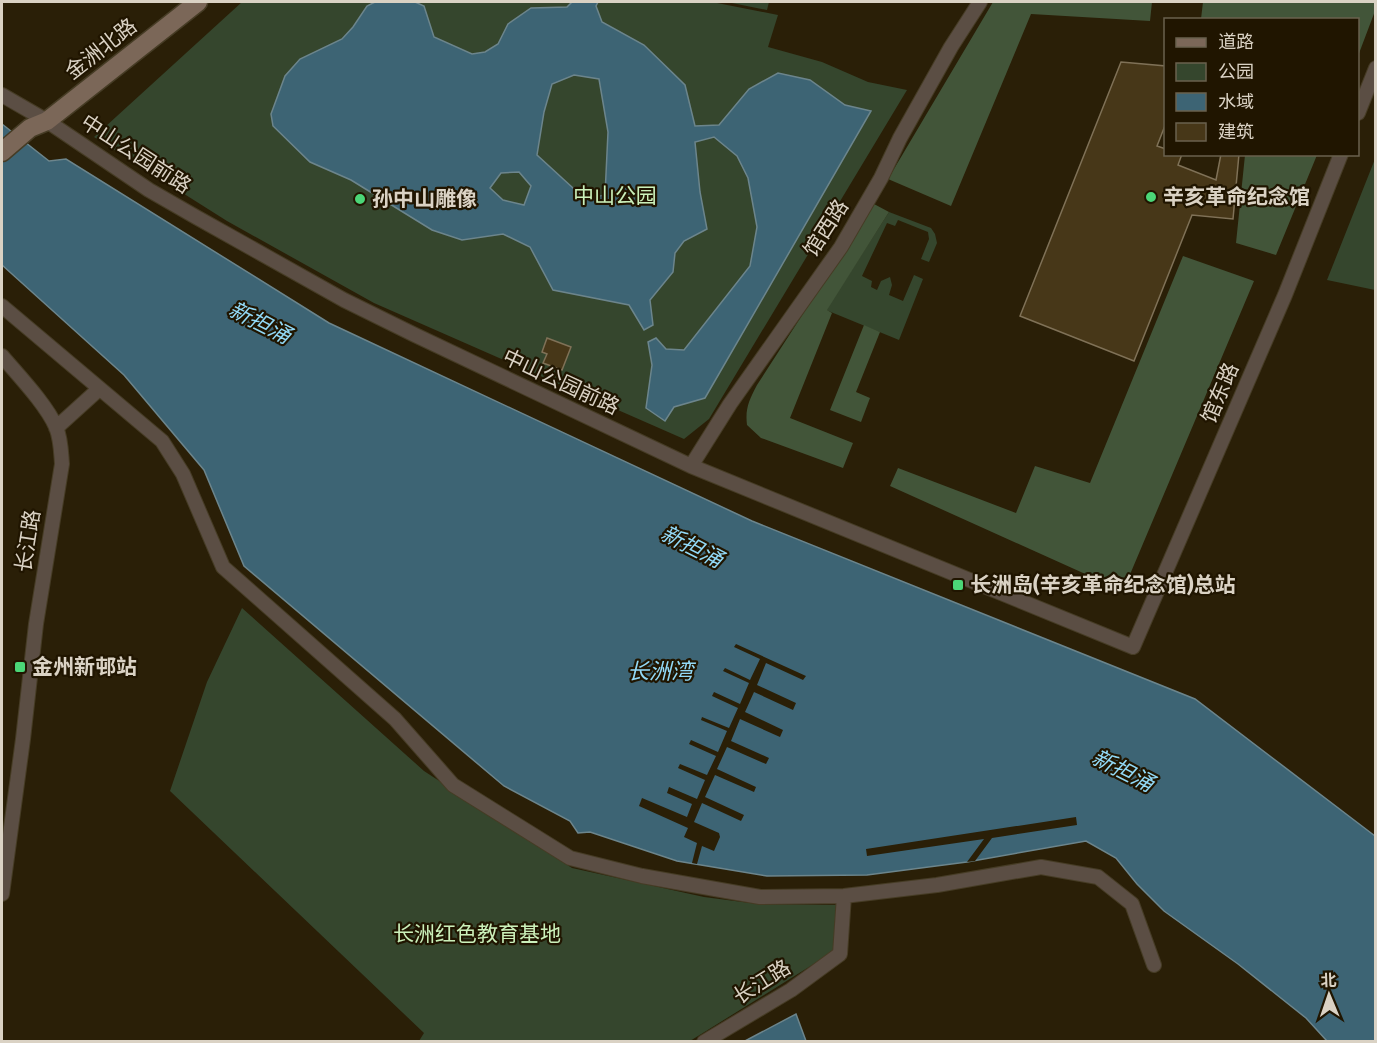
<svg xmlns="http://www.w3.org/2000/svg" width="1377" height="1043" font-family="'Fira Sans','Noto Sans SC',sans-serif">
<rect width="100%" height="100%" fill="#2a1f07"/>
<path fill="#35462d" d="M 242,2 L 712,2 L 778,15 L 768,47 L 822,62 L 868,82 L 907,90 L 709,419 L 684,439 L 374,303 L 227,221 L 94,137 Z
M 727,2 L 769,2 L 767,10 Z
M 1375,159 L 1376,289 L 1375,290 L 1327,280 Z
M 889,212 L 931,228 L 935,234 L 937,243 L 929,262 L 921,259 L 929,239 L 928,232 L 898,220 L 895,226 L 887,223 L 862,276 L 872,281 L 871,287 L 877,290 L 881,281 L 890,277 L 892,285 L 889,295 L 903,301 L 914,275 L 923,279 L 899,340 L 826,310 Z
M 242,608 L 424,771 L 572,868 L 704,897 L 758,904 L 836,905 L 833,952 L 690,1041 L 419,1041 L 424,1033 L 170,791 L 207,682 Z"/>
<path fill="#425539" d="M 993,2 L 1152,2 L 1150,21 L 1031,14 L 951,206 L 888,179 Z
M 1203,2 L 1375,2 L 1375,11 L 1358,56 L 1358,20 L 1201,19 Z
M 1245,155 L 1317,155 L 1276,255 L 1236,243 Z
M 874,204 L 889,212 L 827,310 L 832,313 L 790,418 L 853,443 L 843,468 L 761,438 L 747,425 C 745,409 749,400 757,385 Z
M 1183,256 L 1254,281 L 1123,591 L 890,486 L 898,468 L 1016,513 L 1035,466 L 1090,483 Z
M 864,325 L 880,332 L 856,392 L 870,398 L 861,422 L 830,410 Z"/>
<path fill="#3d6474" stroke="#6c858c" stroke-width="1.5" fill-rule="evenodd" d="M 375,2 L 415,2 L 424,6 L 434,37 L 472,54 L 485,52 L 498,44 L 508,24 L 531,8 L 567,7 L 572,2 L 598,2 L 596,6 L 602,22 L 644,45 L 685,85 L 695,126 L 719,125 L 749,89 L 778,73 L 810,80 L 845,105 L 871,111 L 705,398 L 674,407 L 665,421 L 646,408 L 652,365 L 648,342 L 656,338 L 666,349 L 684,350 L 750,266 L 757,227 L 748,178 L 737,156 L 714,137 L 695,142 L 700,192 L 707,229 L 684,241 L 675,253 L 673,272 L 650,300 L 653,325 L 644,330 L 629,305 L 553,290 L 530,247 L 503,234 L 462,240 L 432,230 L 351,180 L 310,162 L 273,126 L 271,114 L 285,76 L 300,59 L 342,39 L 353,27 L 367,6 ZM 574,75 L 599,79 L 608,132 L 605,195 L 585,199 L 537,155 L 544,112 L 552,84 ZM 519,172 L 531,186 L 524,205 L 503,200 L 490,188 L 501,173 Z
M 2,124 L 49,161 L 66,159 L 329,323 L 752,521 L 1195,699 L 1375,836 L 1375,1041 L 1327,1041 L 1306,1018 L 1238,964 L 1164,911 L 1137,884 L 1116,858 L 1086,841 L 967,862 L 867,875 L 767,876 L 677,861 L 590,832 L 578,833 L 570,821 L 504,786 L 244,566 L 204,470 L 124,375 L 2,265 Z
M 796,1014 L 806,1041 L 745,1041 Z"/>
<path fill="#2a1f07" d="M 736,644 L 806,676 L 803,680 L 766,663 L 757,685 L 796,703 L 793,710 L 754,692 L 745,712 L 783,730 L 780,737 L 740,719 L 731,741 L 769,758 L 766,764 L 727,747 L 717,769 L 756,787 L 754,792 L 715,775 L 705,797 L 744,815 L 741,821 L 702,803 L 694,822 L 719,833 L 720,837 L 714,851 L 702,846 L 697,864 L 692,863 L 697,843 L 684,837 L 688,828 L 639,806 L 642,798 L 687,817 L 692,804 L 667,793 L 669,787 L 697,799 L 705,780 L 678,768 L 680,764 L 707,775 L 716,756 L 689,744 L 691,740 L 718,752 L 727,731 L 701,720 L 702,717 L 729,728 L 738,708 L 712,696 L 714,692 L 740,704 L 749,683 L 723,671 L 725,668 L 750,680 L 760,659 L 734,647 Z
M 1076,817 L 1077,825 L 992,838 L 975,861 L 967,862 L 984,839 L 867,856 L 866,849 Z"/>
<path fill="#473718" stroke="#7f7157" stroke-width="1.5" d="M 1121,62 L 1166,66 L 1166,123 L 1157,146 L 1166,149 L 1166,154 L 1182,154 L 1178,165 L 1216,180 L 1221,154 L 1239,154 L 1233,219 L 1192,215 L 1134,361 L 1020,316 Z
M 547,338 L 571,347 L 562,370 L 543,363 L 547,354 L 542,352 Z"/>
<g fill="none" stroke-linecap="round" stroke-linejoin="round">
<defs>
<path id="street" d="M 2,95 L 47,121 L 149,190 L 196,217 L 344,300 L 415,335 L 691,466 L 1133,647 L 1285,295 L 1341,154
M 1358,113 L 1376,68
M 2,306 L 162,441 L 183,474 L 223,567 L 395,719 L 453,785 L 570,858 L 642,876 L 760,897 L 844,896 L 937,885 L 1041,867 L 1098,877 L 1132,904 L 1154,965
M 2,356 C 18,375 46,404 56,427 C 61,439 61,452 62,464 L 36,624 L 23,739 L 2,894
M 56,428 L 99,389
M 691,466 L 730,404 L 841,247 L 881,178 L 900,138 L 951,47 L 980,2
M 704,1042 L 791,990 L 840,954 L 844,896"/>
<path id="secondary" d="M 2,152 L 30,128 L 47,121 L 198,2"/>
</defs>
<use href="#street" stroke="#463c25" stroke-width="16"/>
<use href="#secondary" stroke="#463c25" stroke-width="21"/>
<use href="#street" stroke="#5b4e44" stroke-width="14"/>
<use href="#secondary" stroke="#7b6758" stroke-width="18"/>
</g>
<g fill="#4bd677" stroke="#201500" stroke-width="2">
<circle cx="1151" cy="197" r="6"/>
<circle cx="360" cy="199" r="6"/>
<rect x="952" y="579" width="12" height="12" rx="3"/>
<rect x="14" y="661" width="12" height="12" rx="3"/>
</g>
<g text-anchor="middle" stroke-width="4.5" stroke-linejoin="round" paint-order="stroke">
<g font-size="21" fill="#dad2c4" stroke="#201500">
<text transform="translate(101 49) rotate(-38)" y="7">金洲北路</text>
<text transform="translate(136 154) rotate(33)" y="7">中山公园前路</text>
<text transform="translate(826 228) rotate(-57)" y="7">馆西路</text>
<text transform="translate(561 382) rotate(25)" y="7">中山公园前路</text>
<text transform="translate(1220 393) rotate(-67)" y="7">馆东路</text>
<text transform="translate(28 541) rotate(-81)" y="7">长江路</text>
<text transform="translate(762 982) rotate(-32)" y="7">长江路</text>
</g>
<g font-size="21" fill="#cbf0ba" stroke="#201500">
<text x="615" y="203">中山公园</text>
<text x="477" y="941">长洲红色教育基地</text>
</g>
<g font-size="21" font-weight="bold" fill="#dad2c4" stroke="#201500" text-anchor="start">
<text x="1163" y="204">辛亥革命纪念馆</text>
<text x="372" y="206">孙中山雕像</text>
<text x="970" y="592">长洲岛(辛亥革命纪念馆)总站</text>
<text x="32" y="674">金州新邨站</text>
</g>
<g font-size="22" font-style="italic" fill="#92d9f6" stroke="#201500">
<text transform="translate(260 322) rotate(27)" y="8">新担涌</text>
<text transform="translate(692 546) rotate(27)" y="8">新担涌</text>
<text x="660" y="679">长洲湾</text>
<text transform="translate(1123 770) rotate(27)" y="8">新担涌</text>
</g>
</g>
<rect width="1377" height="1043" fill="none" stroke="#dad2c4" stroke-width="6"/>
<rect x="1164" y="18" width="195" height="138" fill="#201500" stroke="#6a614e" stroke-width="1.5"/>
<rect x="1176" y="38" width="30" height="9" fill="#7b6758" stroke="#6a614e" stroke-width="1.5"/>
<text x="1218" y="48" font-size="18" fill="#dad2c4">道路</text>
<rect x="1176" y="63" width="30" height="18" fill="#35462d" stroke="#6a614e" stroke-width="1.5"/>
<text x="1218" y="78" font-size="18" fill="#dad2c4">公园</text>
<rect x="1176" y="93" width="30" height="18" fill="#3d6474" stroke="#6a614e" stroke-width="1.5"/>
<text x="1218" y="108" font-size="18" fill="#dad2c4">水域</text>
<rect x="1176" y="123" width="30" height="18" fill="#473718" stroke="#6a614e" stroke-width="1.5"/>
<text x="1218" y="138" font-size="18" fill="#dad2c4">建筑</text>
<g transform="translate(1329 995) rotate(358)" stroke="#201500" stroke-width="4.5" paint-order="stroke">
<path d="M0-4.5L10 22L0 15L-10 22Z" fill="#dad2c4"/>
<text y="-9" font-size="16" font-weight="bold" text-anchor="middle" fill="#dad2c4">北</text>
</g>
</svg>
